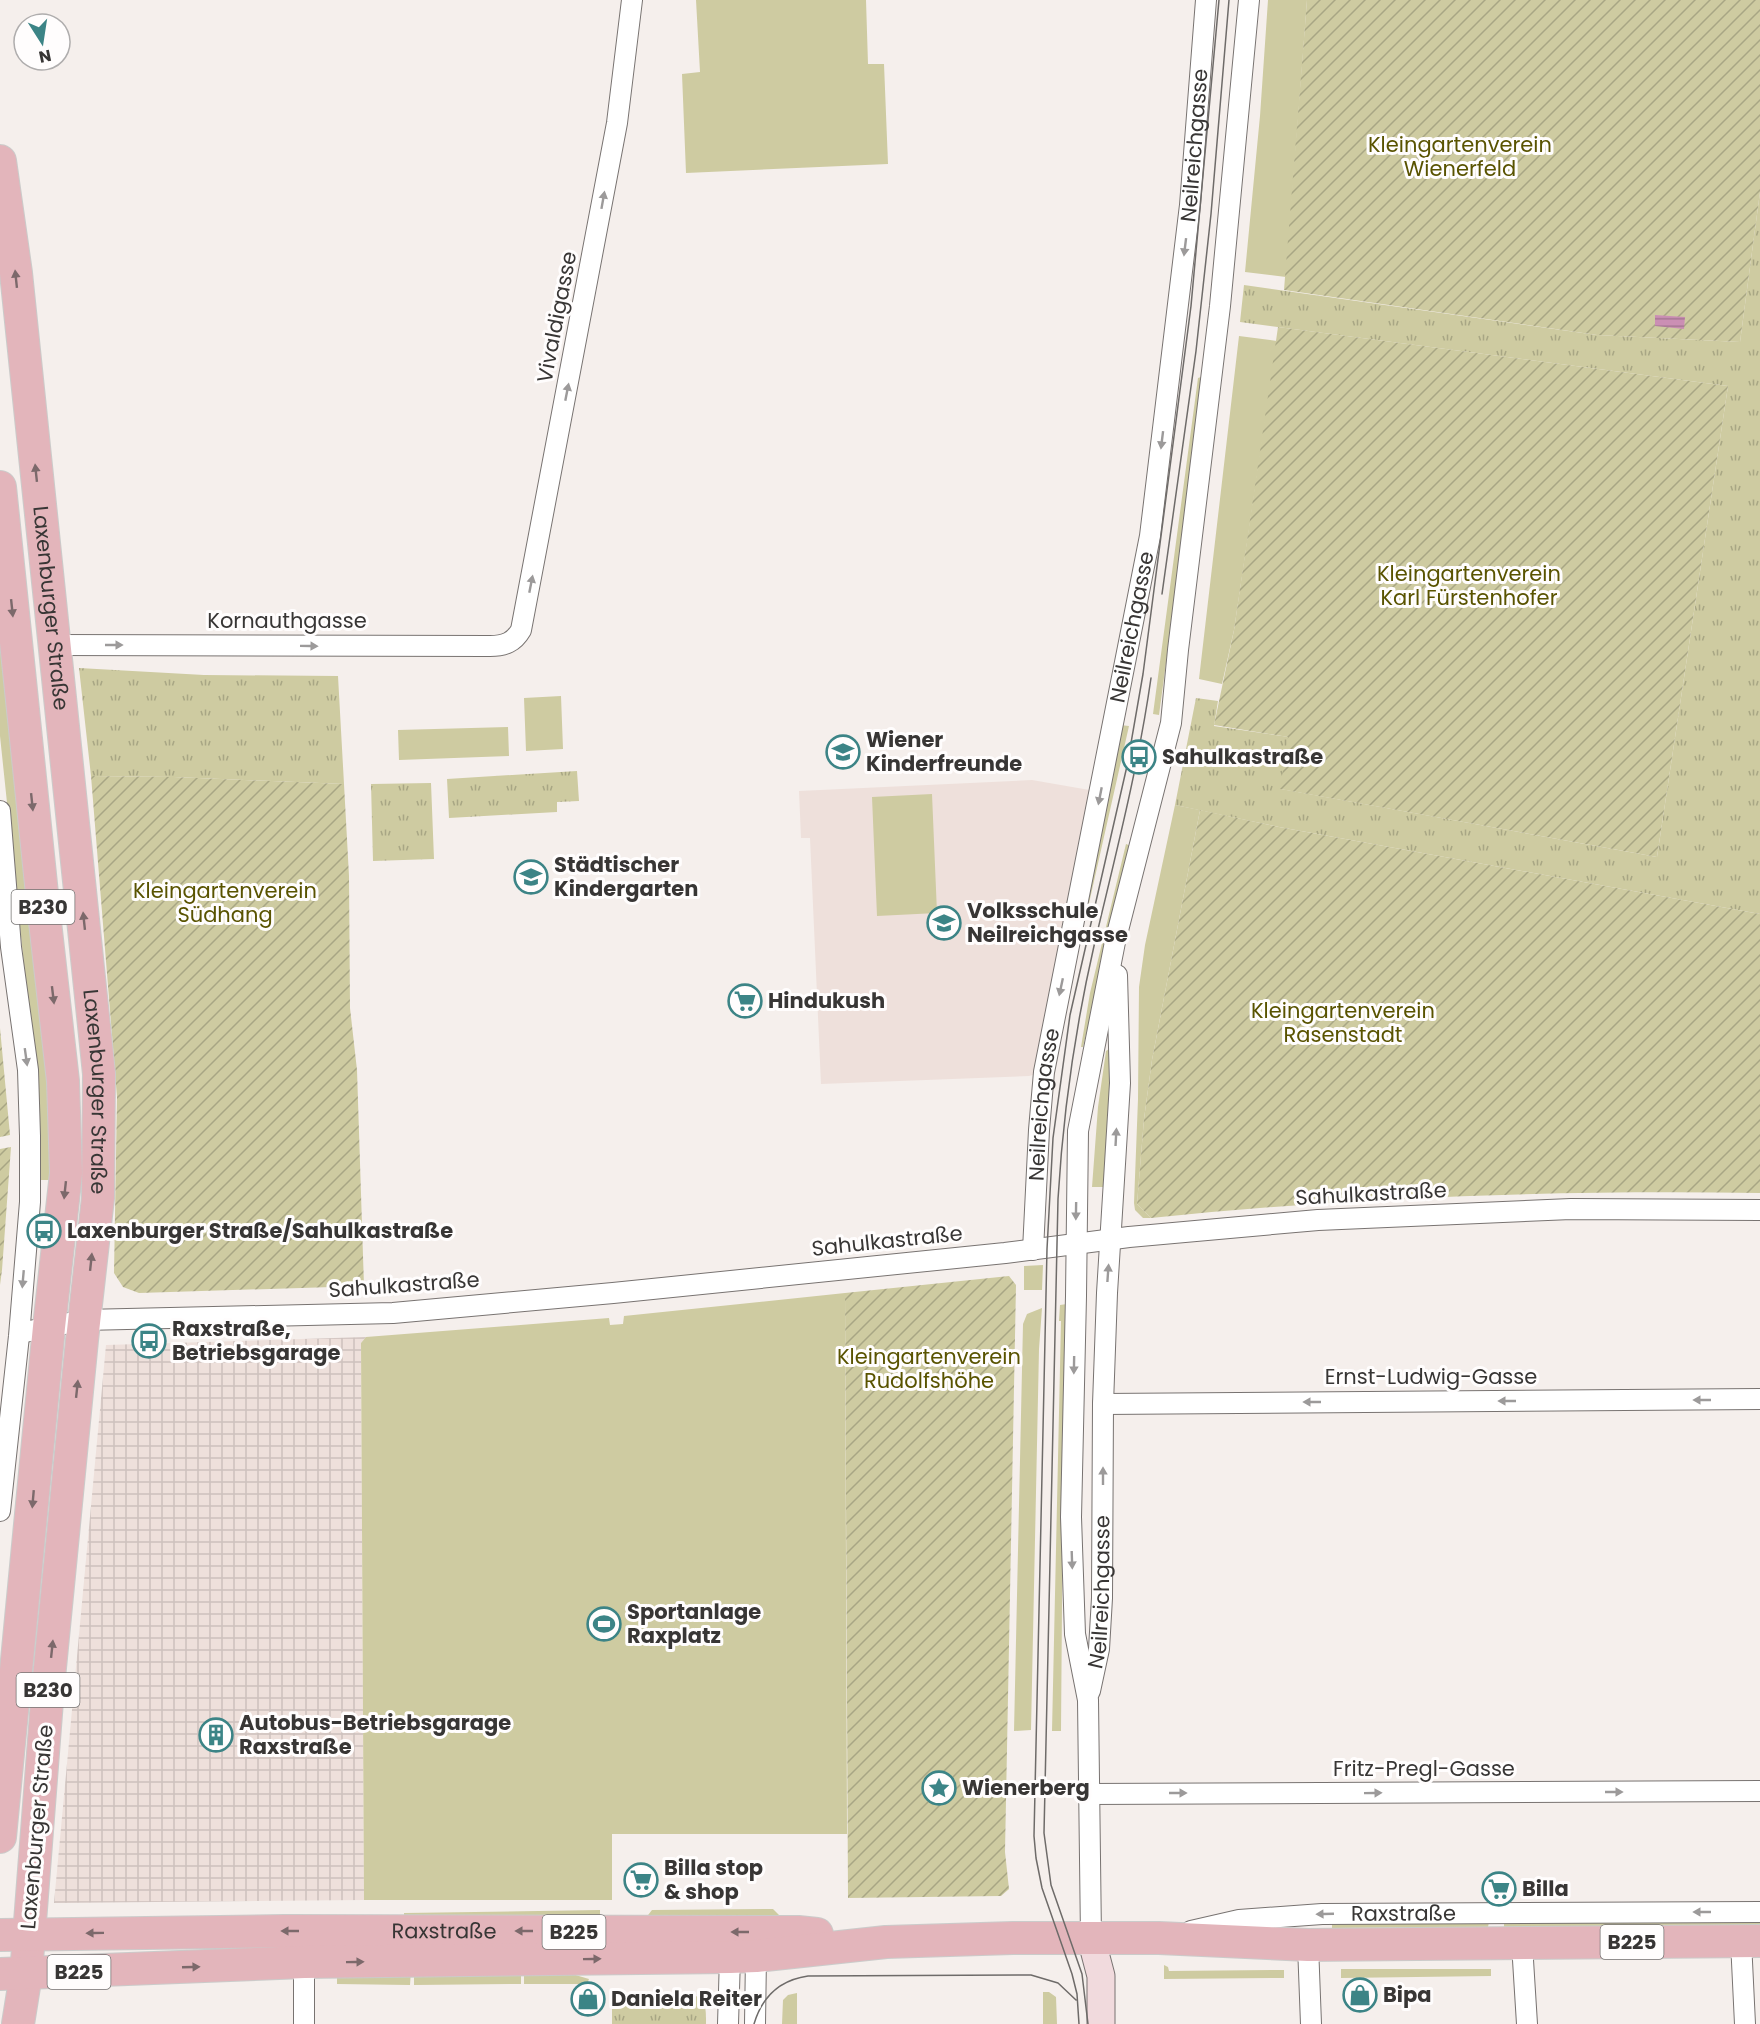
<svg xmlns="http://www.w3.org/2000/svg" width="1760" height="2024" font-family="Poppins,sans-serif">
<defs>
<pattern id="industrial-grid" width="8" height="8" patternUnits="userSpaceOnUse" patternTransform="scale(1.5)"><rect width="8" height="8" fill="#eee0db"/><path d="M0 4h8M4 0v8" fill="none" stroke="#cdc1bd"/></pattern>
<pattern id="park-tufts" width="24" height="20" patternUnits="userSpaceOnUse" patternTransform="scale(1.5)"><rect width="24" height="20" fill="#cecba1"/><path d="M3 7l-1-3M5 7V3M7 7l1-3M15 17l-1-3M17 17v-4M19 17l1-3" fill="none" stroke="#a8a684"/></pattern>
<pattern id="garden-furrows" width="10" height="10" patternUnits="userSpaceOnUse" patternTransform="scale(1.5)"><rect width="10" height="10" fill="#cecba1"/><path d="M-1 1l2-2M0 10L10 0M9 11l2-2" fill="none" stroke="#a8a684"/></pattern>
<pattern id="water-rules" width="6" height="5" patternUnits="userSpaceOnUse" patternTransform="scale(1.5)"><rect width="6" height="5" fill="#cb8fb4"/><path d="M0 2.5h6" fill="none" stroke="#a67693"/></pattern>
</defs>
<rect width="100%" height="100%" fill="#f5efec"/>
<path fill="#eee0db" d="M 1032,780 L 1101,792 L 1044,1072 L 1029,1076 L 821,1084 L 810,838 L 801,838 L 799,791 Z"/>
<path fill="url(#industrial-grid)" d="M 366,1337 L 361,1343 L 364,1900 L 54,1903 L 106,1345 Z"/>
<path fill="#cecba1" d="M 696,0 L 866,0 L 868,64 L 884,64 L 888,164 L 686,173 L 682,74 L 700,72 Z
M 1268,0 L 1307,0 L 1286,277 L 1245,272 L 1260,116 Z
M 1239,336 L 1277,341 L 1234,630 L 1222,684 L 1199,679 Z
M 1201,377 L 1181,551 L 1159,715 L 1153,714 L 1198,378 Z
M 0,622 L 44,1032 L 51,1128 L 50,1180 L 38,1180 L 36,1079 L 0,736 Z
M 561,696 L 563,749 L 526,751 L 524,698 Z
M 1120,725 L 1129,726 L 1085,921 L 1082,921 Z
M 508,727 L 509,756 L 399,760 L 398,730 Z
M 932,794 L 937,913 L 877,916 L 872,797 Z
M 1175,805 L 1200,810 L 1152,1060 L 1144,1119 L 1137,1204 L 1151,1218 L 1143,1218 L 1135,1210 L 1134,1203 L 1138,1099 L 1139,987 L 1145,945 Z
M 1126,844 L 1131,846 L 1083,1047 L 1081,1047 L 1090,993 Z
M 1109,1049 L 1112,1051 L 1106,1187 L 1092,1187 L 1098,1107 L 1106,1051 Z
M 1043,1265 L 1042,1290 L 1024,1290 L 1024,1266 Z
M 845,1293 L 847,1834 L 612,1834 L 612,1900 L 364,1900 L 361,1343 L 366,1337 L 609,1318 L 610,1325 L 623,1324 L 624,1316 Z
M 1067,1304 L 1063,1480 L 1061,1731 L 1052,1731 L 1061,1321 L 1059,1321 L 1060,1305 Z
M 1042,1308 L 1039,1349 L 1031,1730 L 1014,1731 L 1023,1324 L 1027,1314 Z
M 773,1909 L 781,1917 L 645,1919 L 652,1910 Z
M 600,1910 L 600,1922 L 404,1922 L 404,1913 Z
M 1760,1920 L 1760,1926 L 1504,1927 L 1504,1922 Z
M 1489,1922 L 1488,1927 L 1332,1928 L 1332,1923 Z
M 1164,1965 L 1168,1967 L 1169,1971 L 1284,1970 L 1284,1978 L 1164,1979 Z
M 1341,1969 L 1491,1969 L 1491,1976 L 1341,1978 Z
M 521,1970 L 521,1984 L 414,1985 L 414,1971 Z
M 411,1971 L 410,1985 L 337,1984 L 337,1972 Z
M 524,1971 L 572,1974 L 589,1979 L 587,1984 L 524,1984 Z
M 1043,1992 L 1049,1992 L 1056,1997 L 1057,2024 L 1043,2024 Z
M 797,1993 L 797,2024 L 782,2024 L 783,2000 L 788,1995 Z"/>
<path fill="url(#park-tufts)" d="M 1760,192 L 1760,914 L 1279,827 L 1175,805 L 1196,698 L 1218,701 L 1214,726 L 1289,737 L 1281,789 L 1657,857 L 1728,386 L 1240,322 L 1244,285 L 1597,335 L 1740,342 Z
M 79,668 L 204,675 L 338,676 L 344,784 L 174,777 L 91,776 Z
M 577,771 L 579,801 L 557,802 L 557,812 L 449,818 L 447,779 Z
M 431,783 L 434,859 L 373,861 L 371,784 Z
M 612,1994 L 693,1994 C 707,2003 706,2008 706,2024 L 612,2024 Z"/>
<path fill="url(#garden-furrows)" d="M 1307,0 L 1760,0 L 1760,192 L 1740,342 L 1597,335 L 1284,290 Z
M 1278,327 L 1728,386 L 1657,857 L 1280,789 L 1288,737 L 1214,725 L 1234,630 Z
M 91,776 L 174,777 L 344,784 L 349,876 L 350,1008 L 357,1070 L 364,1286 L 139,1293 L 123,1287 L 114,1273 L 117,1097 Z
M 1200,810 L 1279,827 L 1760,914 L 1760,1193 C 1557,1190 1354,1197 1151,1218 L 1137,1204 L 1144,1119 L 1152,1060 Z
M 0,1028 L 10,1135 L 0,1137 Z
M 11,1147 L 2,1270 L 0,1285 L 0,1149 Z
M 1009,1276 L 1016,1285 L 1005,1852 L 1009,1889 L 1001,1896 L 848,1898 L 845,1293 Z"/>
<path fill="url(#water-rules)" d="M 1655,315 L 1685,317 L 1684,329 L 1655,326 Z"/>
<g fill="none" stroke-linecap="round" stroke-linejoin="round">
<defs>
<g id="street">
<path d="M 56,645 L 490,646 C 505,646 514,642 521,630 L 617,123 L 632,0"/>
<path d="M 0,811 L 11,947 L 28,1070 L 30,1136 L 30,1202 L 19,1336 L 0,1511"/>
<path id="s1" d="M 1033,1250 L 1039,1130 L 1044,1072 L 1150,536 L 1190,205 L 1206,0"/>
<path d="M 20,1333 L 84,1320 L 393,1313 L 613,1293 L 1005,1253 L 1129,1237 L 1318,1220 L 1571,1209 L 1760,1210"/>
<path d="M 1103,1404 L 1760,1399"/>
<path id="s2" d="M 1090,1691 L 1099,1649 L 1102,1598 L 1103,1404 L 1107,1293 L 1120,1083 L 1117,975"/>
<path d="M 1088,1794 L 1760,1791"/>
<path id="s3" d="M 1191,1931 L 1239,1920 L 1322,1914 L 1760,1912"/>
<path d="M 1091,1938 L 1088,1700 L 1075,1634 L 1071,1517 L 1076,1296 L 1078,1131 L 1115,942 L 1171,723 L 1178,650 L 1220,306 L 1249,0"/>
<path d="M 1741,1941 L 1745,2024"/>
<path d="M 1522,1944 L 1527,2024"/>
<path d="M 1308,1945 L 1311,2024"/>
<path d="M 304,2024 L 304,1962"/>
<path d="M 728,2024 L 730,1957"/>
<path d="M 755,2024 L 756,1956"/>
</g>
<path id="secondary" d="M 1091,1938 L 1101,1976 L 1101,2024"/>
<g id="primary">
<path id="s4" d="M 0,161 L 16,273 L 99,1074 L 98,1198 L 82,1340 L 48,1688 L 26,1974 L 18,2024"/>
<path d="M 0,487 L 44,913 L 63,1081 L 66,1173 L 49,1327 L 0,1837"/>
<path id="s5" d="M 0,1935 L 284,1931 L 798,1932 L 817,1934"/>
<path d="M 0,1974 L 304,1962 L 730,1957 L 756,1956 L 886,1942 L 1013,1938 L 1159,1938 L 1308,1945 L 1760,1941"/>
</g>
</defs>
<use href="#street" stroke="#787371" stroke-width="22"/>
<use href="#secondary" stroke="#787371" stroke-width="29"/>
<use href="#primary" stroke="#cbcbca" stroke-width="34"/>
<use href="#street" stroke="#fff" stroke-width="20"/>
<use href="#secondary" stroke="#f1dadd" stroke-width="27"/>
<use href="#primary" stroke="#e3b5bb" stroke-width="32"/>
<path stroke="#6e6b69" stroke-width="1.5" d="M 1162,594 L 1196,351 L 1211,214 L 1229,0
M 754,2024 C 762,1997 780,1980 808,1976 L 1031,1975 L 1058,1983 L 1076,2000
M 1079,2024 L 1077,1994 L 1072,1974 L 1042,1888 L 1036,1858 L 1034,1836 L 1047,1249 L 1053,1138 L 1070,1015 L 1127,766 L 1143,674 L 1191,306 L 1219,0
M 1088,2024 L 1082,1974 L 1051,1885 L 1044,1833 L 1058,1199 C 1063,1114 1075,1029 1094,946 C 1115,857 1138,769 1151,678"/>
</g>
<defs><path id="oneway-solid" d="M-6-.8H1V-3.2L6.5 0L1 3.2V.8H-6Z" transform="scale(1.5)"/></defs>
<g fill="#9c9a9a">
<use href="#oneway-solid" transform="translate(603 200) rotate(-80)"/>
<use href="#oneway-solid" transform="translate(1185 247) rotate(97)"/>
<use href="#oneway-solid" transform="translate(567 392) rotate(-79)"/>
<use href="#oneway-solid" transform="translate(1162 440) rotate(97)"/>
<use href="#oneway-solid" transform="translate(531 584) rotate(-79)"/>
<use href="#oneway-solid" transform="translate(114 645)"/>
<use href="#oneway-solid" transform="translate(309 646) rotate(1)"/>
<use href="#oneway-solid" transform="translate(1100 796) rotate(101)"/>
<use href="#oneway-solid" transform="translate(1061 987) rotate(102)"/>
<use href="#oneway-solid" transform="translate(26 1057) rotate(82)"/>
<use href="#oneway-solid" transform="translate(1116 1137) rotate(-87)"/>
<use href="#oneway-solid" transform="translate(1076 1211) rotate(91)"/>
<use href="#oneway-solid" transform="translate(1108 1273) rotate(-86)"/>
<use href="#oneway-solid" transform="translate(23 1279) rotate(95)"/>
<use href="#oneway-solid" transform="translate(1074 1365) rotate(91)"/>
<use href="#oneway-solid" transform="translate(1702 1400) rotate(180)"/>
<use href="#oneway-solid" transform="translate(1507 1401) rotate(180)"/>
<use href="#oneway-solid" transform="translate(1312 1402) rotate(180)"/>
<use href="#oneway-solid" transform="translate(1103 1476) rotate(-90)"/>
<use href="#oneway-solid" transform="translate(1072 1560) rotate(88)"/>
<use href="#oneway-solid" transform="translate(1614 1792)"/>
<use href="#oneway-solid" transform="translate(1178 1793)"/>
<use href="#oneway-solid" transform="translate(1373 1793) rotate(-1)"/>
<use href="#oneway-solid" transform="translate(1702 1912) rotate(180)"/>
<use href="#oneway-solid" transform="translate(1325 1914) rotate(178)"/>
</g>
<g fill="#7c696b">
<use href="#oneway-solid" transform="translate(16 279) rotate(-96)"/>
<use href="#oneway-solid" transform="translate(36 473) rotate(-96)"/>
<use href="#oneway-solid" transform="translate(12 608) rotate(84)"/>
<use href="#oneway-solid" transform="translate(32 802) rotate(84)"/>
<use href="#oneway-solid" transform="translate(84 921) rotate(-96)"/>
<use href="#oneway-solid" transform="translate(53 995) rotate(83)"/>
<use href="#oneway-solid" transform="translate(65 1190) rotate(96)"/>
<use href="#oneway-solid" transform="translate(91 1262) rotate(-84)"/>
<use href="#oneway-solid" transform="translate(77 1389) rotate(-84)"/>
<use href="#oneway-solid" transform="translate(33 1499) rotate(95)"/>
<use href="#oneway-solid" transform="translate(52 1649) rotate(-84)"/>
<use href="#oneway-solid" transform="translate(290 1931) rotate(180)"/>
<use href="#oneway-solid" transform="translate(524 1931) rotate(-180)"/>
<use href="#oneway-solid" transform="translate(740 1932) rotate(-180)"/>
<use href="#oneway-solid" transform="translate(95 1933) rotate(179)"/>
<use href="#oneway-solid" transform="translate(592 1959) rotate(-1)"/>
<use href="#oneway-solid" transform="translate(355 1962) rotate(-1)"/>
<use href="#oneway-solid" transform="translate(191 1967) rotate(-2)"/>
</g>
<defs>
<symbol id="school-ring" viewBox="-11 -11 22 22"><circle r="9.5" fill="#fffdfd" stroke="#3c8486" stroke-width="1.5"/><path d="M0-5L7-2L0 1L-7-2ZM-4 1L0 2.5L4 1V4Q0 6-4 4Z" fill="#3c8486"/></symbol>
<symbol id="bus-ring" viewBox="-11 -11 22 22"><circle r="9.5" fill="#fffdfd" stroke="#3c8486" stroke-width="1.5"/><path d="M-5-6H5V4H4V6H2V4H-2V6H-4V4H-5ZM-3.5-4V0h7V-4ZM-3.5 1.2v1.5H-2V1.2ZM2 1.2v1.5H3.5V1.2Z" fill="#3c8486"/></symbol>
<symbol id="supermarket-ring" viewBox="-11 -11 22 22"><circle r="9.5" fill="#fffdfd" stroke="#3c8486" stroke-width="1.5"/><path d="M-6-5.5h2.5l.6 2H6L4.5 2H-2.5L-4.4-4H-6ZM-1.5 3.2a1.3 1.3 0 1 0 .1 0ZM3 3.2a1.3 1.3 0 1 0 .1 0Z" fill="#3c8486"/></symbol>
<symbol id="stadium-ring" viewBox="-11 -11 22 22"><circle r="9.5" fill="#fffdfd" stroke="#3c8486" stroke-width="1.5"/><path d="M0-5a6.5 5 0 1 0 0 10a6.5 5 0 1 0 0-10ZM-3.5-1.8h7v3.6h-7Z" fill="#3c8486"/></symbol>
<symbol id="building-ring" viewBox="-11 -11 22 22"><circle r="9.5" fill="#fffdfd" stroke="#3c8486" stroke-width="1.5"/><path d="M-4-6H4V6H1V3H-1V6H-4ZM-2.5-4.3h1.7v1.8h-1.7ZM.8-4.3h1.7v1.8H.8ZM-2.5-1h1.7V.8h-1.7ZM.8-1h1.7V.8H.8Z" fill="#3c8486"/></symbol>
<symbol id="sight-ring" viewBox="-11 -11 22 22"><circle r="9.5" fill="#fffdfd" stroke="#3c8486" stroke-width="1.5"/><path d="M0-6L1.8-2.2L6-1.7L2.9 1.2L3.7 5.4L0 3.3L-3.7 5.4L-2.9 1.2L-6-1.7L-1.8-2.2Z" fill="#3c8486"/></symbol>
<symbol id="shop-ring" viewBox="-11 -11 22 22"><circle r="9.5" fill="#fffdfd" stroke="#3c8486" stroke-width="1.5"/><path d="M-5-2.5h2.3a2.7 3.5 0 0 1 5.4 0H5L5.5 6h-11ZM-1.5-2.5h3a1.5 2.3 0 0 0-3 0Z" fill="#3c8486"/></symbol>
</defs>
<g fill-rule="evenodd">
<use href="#school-ring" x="824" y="733" width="38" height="38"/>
<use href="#bus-ring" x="1120" y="738" width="38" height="38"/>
<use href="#school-ring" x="512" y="858" width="38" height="38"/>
<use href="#school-ring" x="925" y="904" width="38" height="38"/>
<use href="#supermarket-ring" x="726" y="982" width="38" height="38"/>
<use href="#bus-ring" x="25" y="1212" width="38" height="38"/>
<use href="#bus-ring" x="130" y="1322" width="38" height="38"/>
<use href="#stadium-ring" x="585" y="1605" width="38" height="38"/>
<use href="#building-ring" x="197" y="1716" width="38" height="38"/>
<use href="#sight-ring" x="920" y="1769" width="38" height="38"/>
<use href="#supermarket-ring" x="622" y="1861" width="38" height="38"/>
<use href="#supermarket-ring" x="1480" y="1870" width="38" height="38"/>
<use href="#shop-ring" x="1341" y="1976" width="38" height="38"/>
<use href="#shop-ring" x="569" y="1980" width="38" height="38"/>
</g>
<g text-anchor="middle" stroke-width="6" stroke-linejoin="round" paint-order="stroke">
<g fill="#fffdfd" stroke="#747271" stroke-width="1.5">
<rect x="11.5" y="890" width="63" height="34" rx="4.5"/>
<rect x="16.5" y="1673" width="63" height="34" rx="4.5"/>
<rect x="542.5" y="1915" width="63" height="34" rx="4.5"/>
<rect x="1600.5" y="1925" width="63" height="34" rx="4.5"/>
<rect x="47.5" y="1955" width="63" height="34" rx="4.5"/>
</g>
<g font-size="20" font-weight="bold" fill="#383635">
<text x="43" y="914">B230</text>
<text x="48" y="1697">B230</text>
<text x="574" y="1939">B225</text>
<text x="1632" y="1949">B225</text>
<text x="79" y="1979">B225</text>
</g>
<g font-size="21" fill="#595300" stroke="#fffdfd">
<text x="1460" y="152">Kleingartenverein<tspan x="1460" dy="24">Wienerfeld</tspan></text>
<text x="1469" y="581">Kleingartenverein<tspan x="1469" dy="24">Karl Fürstenhofer</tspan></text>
<text x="225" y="898">Kleingartenverein<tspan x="225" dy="24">Südhang</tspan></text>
<text x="1343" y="1018">Kleingartenverein<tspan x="1343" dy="24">Rasenstadt</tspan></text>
<text x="929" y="1364">Kleingartenverein<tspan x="929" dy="24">Rudolfshöhe</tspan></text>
</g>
<g font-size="21" fill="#383635" stroke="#fffdfd">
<text dy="7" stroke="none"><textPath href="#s1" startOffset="1118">Neilreichgasse</textPath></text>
<text transform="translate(557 317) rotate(-79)" y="7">Vivaldigasse</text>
<text dy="7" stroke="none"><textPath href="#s4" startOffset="450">Laxenburger Straße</textPath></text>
<text x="287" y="628">Kornauthgasse</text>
<text dy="7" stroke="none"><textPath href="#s1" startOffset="632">Neilreichgasse</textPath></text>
<text dy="7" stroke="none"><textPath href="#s4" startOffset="936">Laxenburger Straße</textPath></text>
<text dy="7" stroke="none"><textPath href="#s1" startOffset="146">Neilreichgasse</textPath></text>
<text transform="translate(1371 1194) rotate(-3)" y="7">Sahulkastraße</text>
<text transform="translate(887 1241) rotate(-6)" y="7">Sahulkastraße</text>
<text transform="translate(404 1285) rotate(-4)" y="7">Sahulkastraße</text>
<text x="1431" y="1384">Ernst-Ludwig-Gasse</text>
<text dy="7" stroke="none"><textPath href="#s2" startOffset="100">Neilreichgasse</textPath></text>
<text x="1424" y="1776">Fritz-Pregl-Gasse</text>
<text transform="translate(37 1827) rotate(-85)" y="7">Laxenburger Straße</text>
<text dy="7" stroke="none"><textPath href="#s3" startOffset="214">Raxstraße</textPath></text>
<text dy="7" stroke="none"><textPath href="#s5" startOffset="444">Raxstraße</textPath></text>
</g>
<g font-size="21" font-weight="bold" fill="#383635" stroke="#fffdfd" text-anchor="start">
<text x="866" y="747">Wiener<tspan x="866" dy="24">Kinderfreunde</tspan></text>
<text x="1162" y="764">Sahulkastraße</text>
<text x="554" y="872">Städtischer<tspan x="554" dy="24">Kindergarten</tspan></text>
<text x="967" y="918">Volksschule<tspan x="967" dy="24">Neilreichgasse</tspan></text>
<text x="768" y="1008">Hindukush</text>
<text x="67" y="1238">Laxenburger Straße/Sahulkastraße</text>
<text x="172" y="1336">Raxstraße,<tspan x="172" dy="24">Betriebsgarage</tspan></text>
<text x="627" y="1619">Sportanlage<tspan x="627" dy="24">Raxplatz</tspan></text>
<text x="239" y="1730">Autobus-Betriebsgarage<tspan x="239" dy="24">Raxstraße</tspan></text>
<text x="962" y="1795">Wienerberg</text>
<text x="664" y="1875">Billa stop<tspan x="664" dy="24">&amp; shop</tspan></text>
<text x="1522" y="1896">Billa</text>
<text x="1383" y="2002">Bipa</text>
<text x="611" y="2006">Daniela Reiter</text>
</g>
</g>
<g transform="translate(42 42) rotate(168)"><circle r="28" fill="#fffdfd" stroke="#afadad" stroke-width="1.5"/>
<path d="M0-4.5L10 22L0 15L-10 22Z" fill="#3c8486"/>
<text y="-9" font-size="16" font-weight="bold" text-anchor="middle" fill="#383635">N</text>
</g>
</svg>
